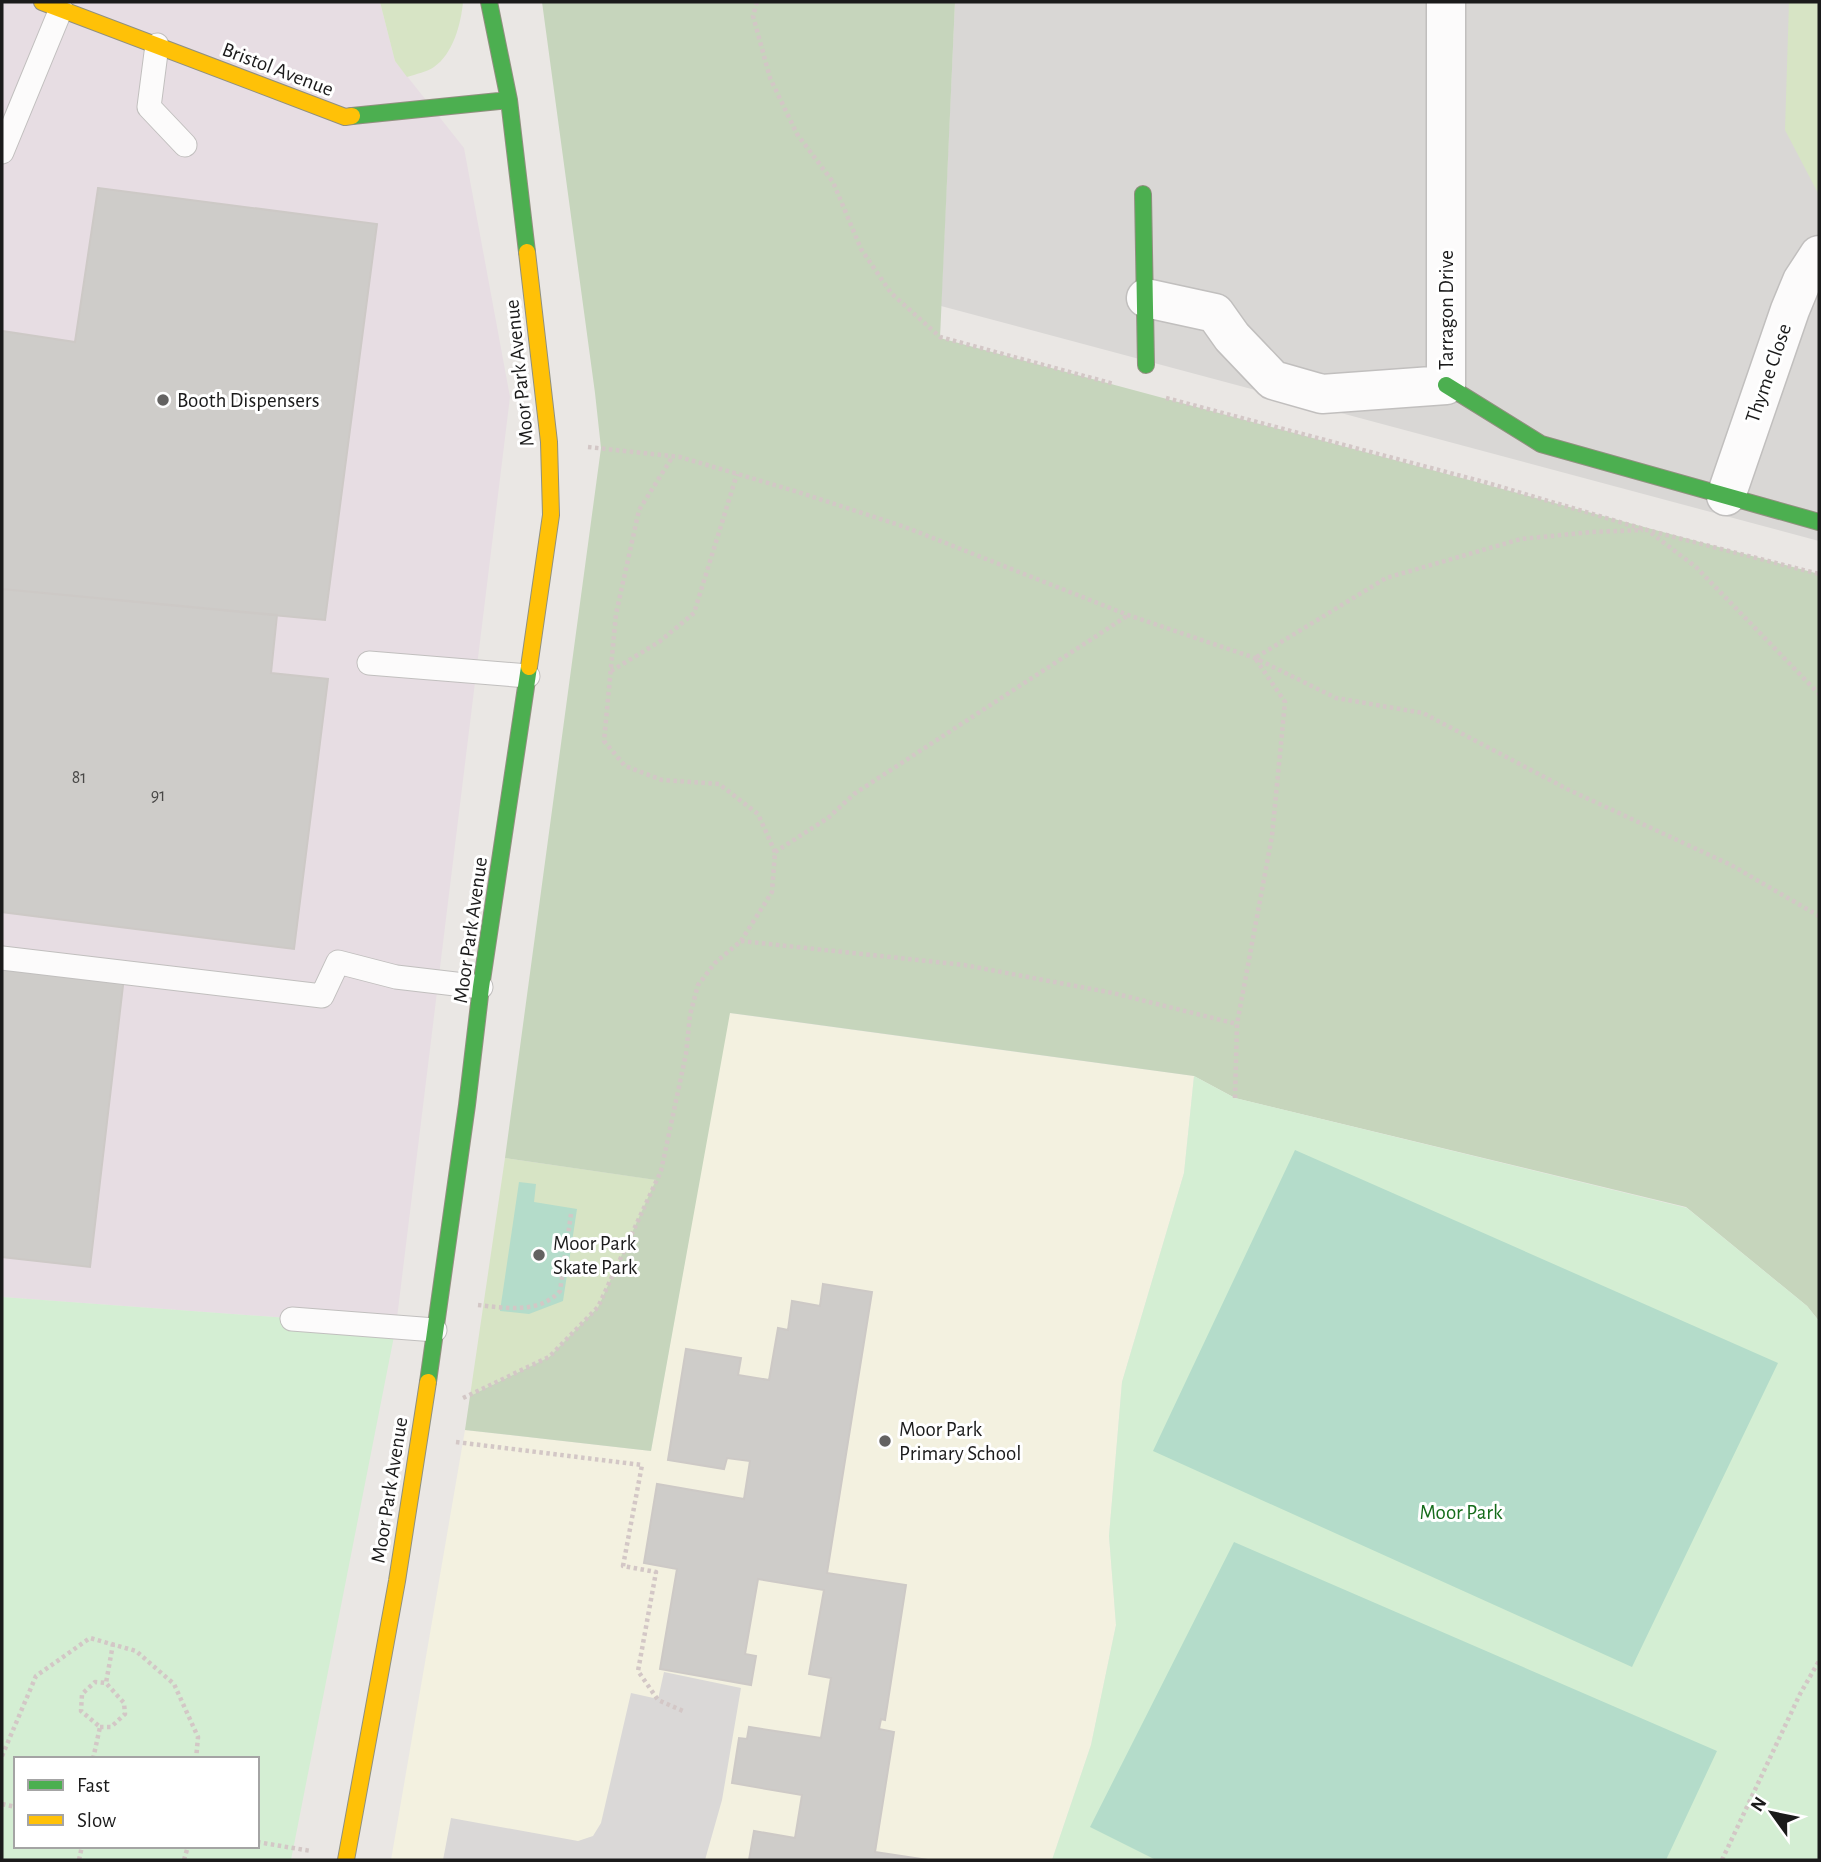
<svg xmlns="http://www.w3.org/2000/svg" width="1821" height="1862" font-family="'Alegreya Sans',sans-serif">
<rect width="100%" height="100%" fill="#eae7e4"/>
<path fill="#d9d7d5" d="M 955,2 L 1819,2 L 1819,541 L 941,306 Z"/>
<path fill="#e7dde3" d="M 2,2 L 380,2 L 395,61 L 464,148 L 510,397 L 396,1326 L 2,1297 Z"/>
<path fill="#f3f1e0" d="M 729,1013 L 1194,1076 L 1184,1173 L 1122,1382 L 1109,1536 L 1116,1625 L 1091,1745 L 1052,1860 L 391,1860 L 465,1430 L 651,1451 Z"/>
<path fill="#d7e4c5" d="M 380,2 L 463,2 C 461,24 453,54 434,67 C 427,72 416,74 407,77 L 395,61 Z
M 1789,2 L 1819,2 L 1819,195 L 1785,130 Z
M 505,1158 L 657,1180 L 598,1307 L 549,1357 L 470,1396 Z"/>
<path fill="#c6d5bc" d="M 542,2 L 955,2 L 940,338 L 1819,574 L 1819,1321 L 1807,1306 L 1686,1207 L 1235,1098 L 1194,1076 L 730,1013 L 651,1451 L 465,1430 L 470,1396 L 549,1357 L 598,1307 L 656,1180 L 505,1158 L 601,448 L 595,393 Z"/>
<path fill="#d4eed3" fill-rule="evenodd" d="M 1194,1076 L 1235,1098 L 1687,1208 L 1807,1306 L 1819,1321 L 1819,1860 L 1052,1860 L 1091,1745 L 1116,1625 L 1109,1536 L 1122,1382 L 1184,1173 Z
M 2,1297 L 396,1326 L 291,1860 L 2,1860 ZM 16,1759 L 257,1759 L 257,1846 L 16,1846 Z"/>
<path fill="#b4dcca" d="M 1295,1150 L 1778,1363 L 1632,1667 L 1153,1451 Z
M 519,1182 L 536,1184 L 534,1202 L 577,1209 L 563,1301 L 529,1314 L 500,1311 Z
M 1234,1542 L 1717,1751 L 1666,1860 L 1156,1860 L 1090,1827 Z"/>
<path fill="#dad8d7" d="M 664,1672 L 741,1688 L 722,1800 L 705,1860 L 443,1860 L 451,1818 L 578,1841 L 593,1836 L 601,1823 L 631,1693 L 658,1699 Z"/>
<path fill="#ceccc9" stroke="#cdc9c6" stroke-width="2" d="M 98,188 L 377,224 L 325,620 L 2,589 L 2,331 L 75,342 Z
M 2,589 L 277,615 L 271,673 L 328,679 L 294,949 L 2,912 Z
M 2,963 L 124,977 L 90,1267 L 2,1257 Z
M 823,1284 L 872,1292 L 827,1573 L 906,1585 L 885,1720 L 881,1719 L 879,1729 L 894,1732 L 875,1852 L 928,1860 L 749,1860 L 754,1831 L 795,1838 L 802,1795 L 732,1783 L 739,1738 L 747,1739 L 749,1727 L 821,1738 L 831,1678 L 809,1674 L 824,1590 L 758,1579 L 745,1654 L 756,1656 L 751,1685 L 660,1669 L 677,1569 L 644,1563 L 657,1484 L 744,1499 L 750,1461 L 727,1458 L 724,1469 L 668,1460 L 686,1349 L 741,1358 L 738,1375 L 769,1380 L 778,1328 L 788,1330 L 792,1301 L 820,1306 Z"/>
<g fill="none" stroke-linecap="round" stroke-linejoin="round">
<defs>
<path id="lane" d="M 157,45 L 149,107 L 185,145
M 2,152 L 61,9
M 369,663 L 528,676
M 2,958 L 322,996 L 338,962 L 396,977 L 481,987
M 292,1319 L 435,1330"/>
<path id="street" d="M 1146,298 L 1215,313 L 1232,337 L 1273,380 L 1322,394 L 1446,385 L 1446,2
M 1726,496 L 1790,310 L 1802,281 L 1819,255"/>
<path id="fast" d="M 489,2 L 509,100 L 527,252
M 352,116 L 509,100
M 1143,194 L 1146,365
M 1446,385 L 1541,444 L 1819,522
M 428,1382 L 467,1105 L 481,987 L 529,667"/>
<path id="slow" d="M 42,2 L 345,117 L 352,116
M 527,252 L 549,442 L 551,515 L 529,667
M 346,1860 L 397,1581 L 428,1382"/>
</defs>
<use href="#lane" stroke="#c1bfbe" stroke-width="25"/>
<use href="#street" stroke="#c1bfbe" stroke-width="41"/>
<use href="#fast" stroke="#90907f" stroke-width="18"/>
<use href="#slow" stroke="#90907f" stroke-width="18"/>
<path stroke="#d3c7c6" stroke-width="4.5" stroke-dasharray="3.5 3.5" stroke-linecap="butt" d="M 757,2 L 753,16 L 770,78 L 797,134 L 833,182 L 861,249 L 891,293 L 940,337 L 1114,384
M 1166,398 L 1484,482 L 1647,530 L 1819,574
M 588,447 L 680,457 L 795,491 L 905,527 L 1128,615 L 1255,658 L 1336,698 L 1423,713 L 1567,789 L 1731,865 L 1819,916
M 1651,533 L 1696,567 L 1819,694
M 611,671 L 659,642 L 694,613 L 737,474
M 775,852 L 828,818 L 854,794 L 1127,616
M 741,941 L 964,965 L 1113,993 L 1237,1024
M 1235,1098 L 1237,1024 L 1272,836 L 1285,702 L 1255,658 L 1386,578 L 1521,539 L 1592,532 L 1643,530
M 478,1305 C 506,1308 539,1314 560,1291 L 571,1214
M 463,1398 L 549,1357 L 598,1307 L 661,1171 L 686,1054 L 690,1015 L 698,985 L 715,963 L 741,941 L 772,892 L 775,852 L 758,814 L 719,784 L 662,780 L 625,766 L 604,741 L 616,614 L 639,510 L 673,456
M 456,1442 L 642,1465 L 623,1566 L 656,1572 L 638,1671 L 658,1700 L 683,1711
M 100,1727 L 111,1727 L 125,1714 L 124,1703 L 106,1683
M 2,1756 L 36,1676 L 90,1638 L 136,1651 L 174,1684 L 198,1737 L 196,1759
M 93,1759 L 100,1727 L 81,1711 L 82,1694 L 95,1682 L 106,1683 L 113,1644
M 2,1804 L 16,1807
M 257,1842 L 311,1851
M 79,1860 L 82,1846
M 184,1860 L 188,1846
M 1722,1860 L 1800,1694 L 1819,1661"/>
<use href="#lane" stroke="#fcfbfb" stroke-width="23"/>
<use href="#street" stroke="#fcfbfb" stroke-width="38"/>
<use href="#fast" stroke="#4caf50" stroke-width="16"/>
<use href="#slow" stroke="#ffc107" stroke-width="16"/>
</g>
<g fill="#636261" stroke="#fff" stroke-width="2.5">
<circle cx="163" cy="400" r="7"/>
<circle cx="539" cy="1255" r="7"/>
<circle cx="885" cy="1441" r="7"/>
</g>
<g text-anchor="middle" stroke-width="6" stroke-linejoin="round" paint-order="stroke">
<g font-size="18" fill="#484746">
<text x="79" y="783">81</text>
<text x="158" y="801">91</text>
</g>
<g font-size="21" fill="#1b1b1b" stroke="#fff">
<text transform="translate(278 69) rotate(21)" y="7">Bristol Avenue</text>
<text transform="translate(1446 310) rotate(-90)" y="7">Tarragon Drive</text>
<text transform="translate(519 373) rotate(-96)" y="7">Moor Park Avenue</text>
<text transform="translate(1768 373) rotate(-71)" y="7">Thyme Close</text>
<text transform="translate(470 930) rotate(-82)" y="7">Moor Park Avenue</text>
<text transform="translate(389 1490) rotate(-81)" y="7">Moor Park Avenue</text>
</g>
<g font-size="21" fill="#1b1b1b" stroke="#fff" text-anchor="start">
<text x="177" y="407">Booth Dispensers</text>
<text x="553" y="1250">Moor Park<tspan x="553" dy="24">Skate Park</tspan></text>
<text x="899" y="1436">Moor Park<tspan x="899" dy="24">Primary School</tspan></text>
</g>
<g font-size="21" fill="#166c1b" stroke="#fff">
<text x="1461" y="1519">Moor Park</text>
</g>
</g>
<rect width="1821" height="1862" fill="none" stroke="#1b1b1b" stroke-width="7"/>
<rect x="14" y="1757" width="245" height="91" fill="#ffffff" stroke="#a4a4a4" stroke-width="2"/>
<rect x="28" y="1780" width="35" height="10" fill="#4caf50" stroke="#a4a4a4" stroke-width="2"/>
<text x="77" y="1792" font-size="21" fill="#1b1b1b">Fast</text>
<rect x="28" y="1815" width="35" height="10" fill="#ffc107" stroke="#a4a4a4" stroke-width="2"/>
<text x="77" y="1827" font-size="21" fill="#1b1b1b">Slow</text>
<g transform="translate(1772 1813) rotate(303)" stroke="#ffffff" stroke-width="5" paint-order="stroke">
<path d="M0-5L12 26L0 18L-12 26Z" fill="#1b1b1b"/>
<text y="-10" font-size="19" font-weight="bold" text-anchor="middle" fill="#1b1b1b">N</text>
</g>
</svg>
